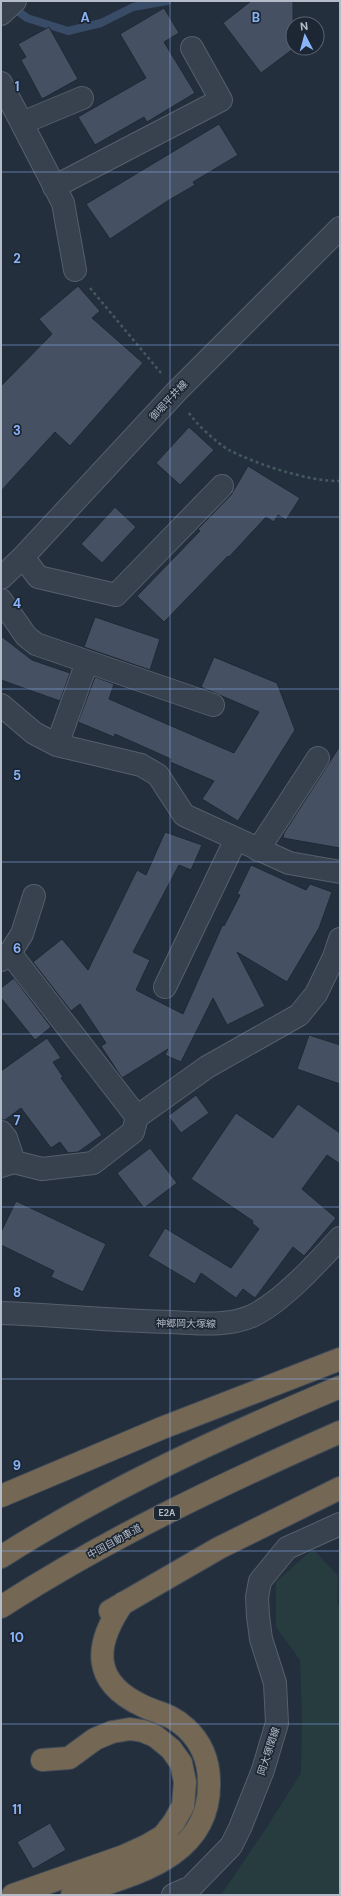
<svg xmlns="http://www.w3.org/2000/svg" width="341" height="1896" font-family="'DM Sans','Noto Sans JP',sans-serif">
<rect width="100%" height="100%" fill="#242f3e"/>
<path fill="#263c3f" d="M 313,1549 L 338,1576 L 337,1601 L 340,1611 L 340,1895 L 221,1895 L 265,1830 L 301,1773 L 302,1717 L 300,1660 L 276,1627 L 276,1582 Z"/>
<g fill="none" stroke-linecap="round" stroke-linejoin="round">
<path stroke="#394c67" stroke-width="8" d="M 11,6 L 27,18 L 68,31 L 101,23 L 133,7 L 167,1"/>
</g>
<path fill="#455162" stroke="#1f2835" d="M 251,1 L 293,1 L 293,49 L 261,73 L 223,23 Z
M 164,8 L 179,33 L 164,42 L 195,93 L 147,122 L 144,117 L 95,145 L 78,117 L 146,78 L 120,34 Z
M 49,27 L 78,79 L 42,99 L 21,60 L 26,57 L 18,44 Z
M 219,124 L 238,155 L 193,182 L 195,185 L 169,200 L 110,239 L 86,204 Z
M 78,286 L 100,311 L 92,318 L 143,363 L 70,446 L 55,432 L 1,491 L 1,386 L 52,334 L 39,319 Z
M 189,427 L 214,450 L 180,485 L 156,463 Z
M 248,466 L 300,498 L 286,520 L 278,515 L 274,522 L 266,517 L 229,557 L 228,556 L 164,622 L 137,596 L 200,531 L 198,529 L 231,495 Z
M 115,507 L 136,527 L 102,563 L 81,544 Z
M 95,617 L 160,639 L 150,670 L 84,647 Z
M 1,636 L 32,660 L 70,673 L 60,701 L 1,680 Z
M 214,657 L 277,683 L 295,730 L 238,821 L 202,799 L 214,781 L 170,762 L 171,759 L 115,734 L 114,737 L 78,722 L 95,677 L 114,684 L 109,699 L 234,753 L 259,712 L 201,687 Z
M 340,746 L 340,848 L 283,838 L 284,833 Z
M 165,832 L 202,845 L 191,870 L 179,865 L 133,952 L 150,960 L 136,990 L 183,1014 L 223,924 L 224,926 L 240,895 L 237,894 L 251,865 L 306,890 L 310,884 L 332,892 L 319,928 L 287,982 L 237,952 L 265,1006 L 227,1025 L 213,998 L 181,1062 L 165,1055 L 168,1049 L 122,1078 L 101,1046 L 106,1043 L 80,1004 L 71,1011 L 33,962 L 62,939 L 88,970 L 137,870 L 146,875 Z
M 14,978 L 51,1027 L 35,1040 L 1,998 L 1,988 Z
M 309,1035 L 340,1045 L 340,1084 L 297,1069 Z
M 47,1038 L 61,1058 L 53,1062 L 63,1077 L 61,1078 L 102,1135 L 78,1152 L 68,1153 L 60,1142 L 51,1148 L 21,1108 L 5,1120 L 1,1120 L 1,1071 Z
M 196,1095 L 209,1113 L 181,1133 L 168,1116 Z
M 298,1104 L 340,1133 L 340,1164 L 327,1155 L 302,1189 L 336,1218 L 304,1256 L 293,1247 L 255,1298 L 243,1289 L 236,1298 L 201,1273 L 195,1284 L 148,1256 L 165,1228 L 231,1268 L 259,1229 L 252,1223 L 253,1221 L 191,1179 L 236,1113 L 273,1138 Z
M 150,1148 L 177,1183 L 144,1208 L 117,1173 Z
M 16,1201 L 106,1244 L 83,1292 L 51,1277 L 54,1271 L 1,1245 L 1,1232 Z
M 50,1823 L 66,1850 L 33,1869 L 17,1842 Z"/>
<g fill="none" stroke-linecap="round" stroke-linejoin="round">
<defs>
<path id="minor" d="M 1,14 L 15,1
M 1,83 L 63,203 L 75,270
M 22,123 L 82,98
M 54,187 L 221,100 L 192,48
M 23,557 L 38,577 L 116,595 L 222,486
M 1,578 L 23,557 L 177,391 L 340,228
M 1,600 L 26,636 L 36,644 L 213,705
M 1,705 L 34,733 L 57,745 L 141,765 L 158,775 L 184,815 L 289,863 L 340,872
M 57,745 L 87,662
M 258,850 L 318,758
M 10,953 L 22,934 L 34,896
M 1,960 L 10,953 L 137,1117
M 165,987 L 236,839
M 1,1132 L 6,1138 L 14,1162
M 1,1166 L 14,1162 L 42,1169 L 93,1163 L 133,1132 L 137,1117 L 207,1067 L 299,1015 L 316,994 L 334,957 L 340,939
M 1,1313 C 58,1315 114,1321 171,1322 C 198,1323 227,1327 252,1316 C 282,1302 317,1263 340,1238
M 173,1895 L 191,1887 L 231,1846 L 240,1828 L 263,1770 L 277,1723 L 275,1683 L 261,1639 L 258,1616 L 257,1597 L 260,1581 L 287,1548 L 340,1524"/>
<path id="highway" d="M 1,1496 L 162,1428 L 340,1359
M 1,1557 C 108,1489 223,1436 340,1387
M 1,1607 C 108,1538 224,1483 340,1432
M 110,1611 L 219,1548 L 340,1488
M 13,1895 L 124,1856 L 146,1846 L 163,1836 L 174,1822 L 183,1806 L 185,1782 L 181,1763 L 171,1749 L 155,1736 L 143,1731 L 130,1729 L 112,1732 L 95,1739 L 69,1758 L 42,1760
M 72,1895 C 130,1875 211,1860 209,1782 C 209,1761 201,1742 186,1728 C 171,1714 160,1714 143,1706 C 91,1682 94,1645 123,1603"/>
</defs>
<use href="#minor" stroke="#565f6c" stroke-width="24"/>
<use href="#highway" stroke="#434c59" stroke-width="24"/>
<path stroke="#44595c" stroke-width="2.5" stroke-dasharray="3 3" stroke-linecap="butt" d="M 90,288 L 161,373
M 189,413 C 195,423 218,444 229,450 C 256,464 310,482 340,481"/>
<use href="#minor" stroke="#38414e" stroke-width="22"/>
<use href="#highway" stroke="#746855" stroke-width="22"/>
</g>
<path fill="none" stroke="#8ab4f8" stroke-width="1" stroke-opacity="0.55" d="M 170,1 L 170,1895M 1,172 L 340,172M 1,345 L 340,345M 1,517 L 340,517M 1,689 L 340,689M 1,862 L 340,862M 1,1034 L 340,1034M 1,1207 L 340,1207M 1,1379 L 340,1379M 1,1551 L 340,1551M 1,1724 L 340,1724"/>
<g text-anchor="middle" stroke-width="3.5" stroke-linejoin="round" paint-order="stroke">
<rect fill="#1d2633" stroke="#878f9c" stroke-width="1" x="154" y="1506" width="26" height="14" rx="3"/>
<g font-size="9" font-weight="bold" fill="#b4bcc9">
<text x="167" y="1516">E2A</text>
</g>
<g font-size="10" fill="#b4bcc9" stroke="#1d2633">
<text transform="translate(168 400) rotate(-47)" y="4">御堀平井線</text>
<text transform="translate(186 1323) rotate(1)" y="4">神郷岡大塚線</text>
<text transform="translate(114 1541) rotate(-29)" y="4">中国自動車道</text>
<text transform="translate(268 1751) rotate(-72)" y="4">岡大塚閏線</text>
</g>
</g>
<g font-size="13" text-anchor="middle" font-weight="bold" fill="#8ab4f8" stroke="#1d2633" stroke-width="3.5" stroke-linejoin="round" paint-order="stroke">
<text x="85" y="22">A</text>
<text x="256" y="22">B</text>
<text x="17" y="91">1</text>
<text x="17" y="263">2</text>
<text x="17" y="435">3</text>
<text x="17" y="608">4</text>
<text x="17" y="780">5</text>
<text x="17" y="953">6</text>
<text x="17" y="1125">7</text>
<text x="17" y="1297">8</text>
<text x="17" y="1470">9</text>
<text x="17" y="1642">10</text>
<text x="17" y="1814">11</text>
</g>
<rect width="341" height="1896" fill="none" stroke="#b4bcc9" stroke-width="4"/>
<g transform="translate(305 36) rotate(354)"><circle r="19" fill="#1d2633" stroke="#59626f"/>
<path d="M0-3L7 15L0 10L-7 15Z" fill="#8ab4f8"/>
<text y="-6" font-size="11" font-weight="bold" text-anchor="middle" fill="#b4bcc9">N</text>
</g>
</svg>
